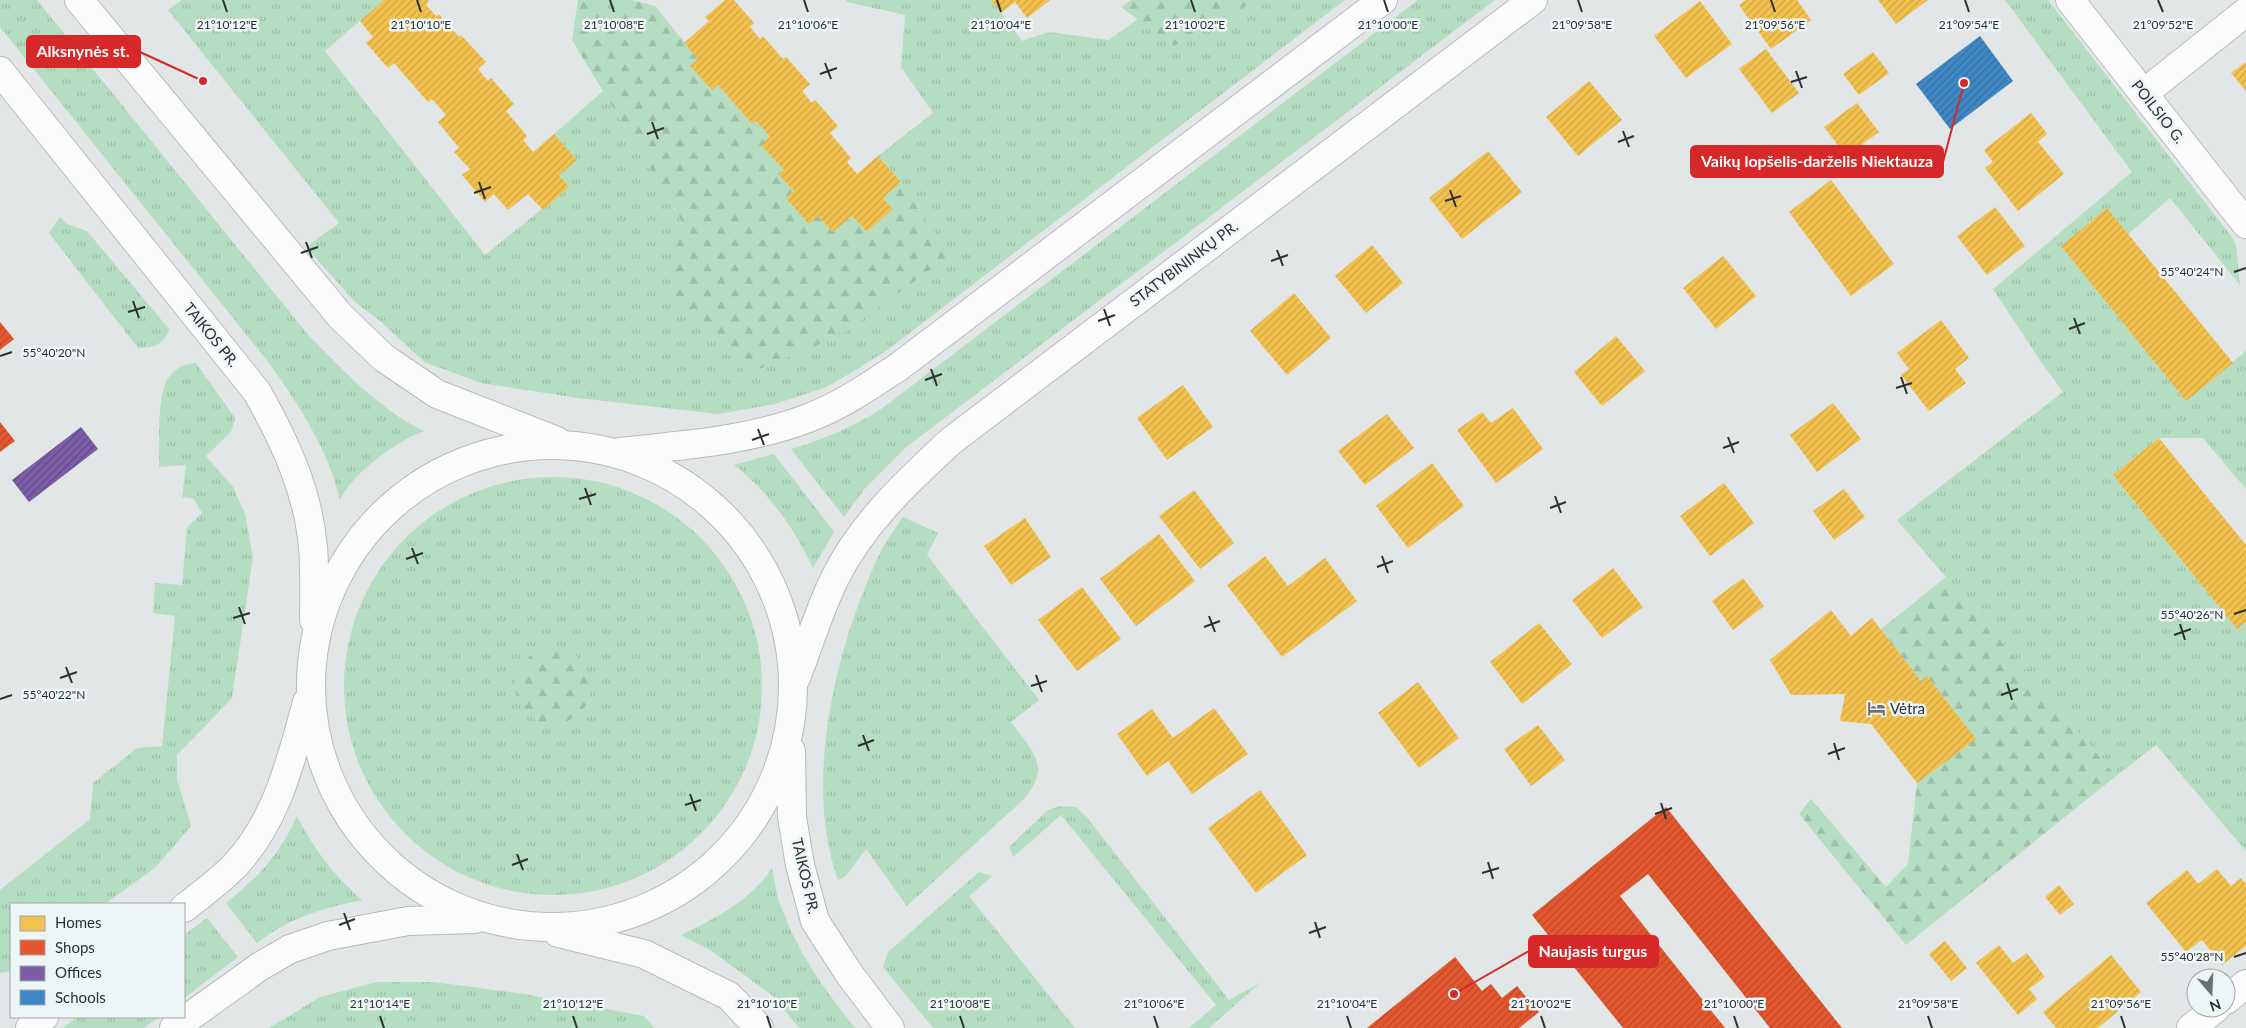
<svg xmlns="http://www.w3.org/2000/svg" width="2246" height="1028" font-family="Lato,sans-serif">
<defs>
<pattern id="grass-tufts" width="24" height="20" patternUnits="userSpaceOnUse" patternTransform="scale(1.25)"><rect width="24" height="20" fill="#b5ddc1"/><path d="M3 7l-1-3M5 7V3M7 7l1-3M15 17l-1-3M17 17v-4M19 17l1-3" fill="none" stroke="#9cbea6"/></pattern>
<pattern id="forest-firs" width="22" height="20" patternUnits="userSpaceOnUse" patternTransform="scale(1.25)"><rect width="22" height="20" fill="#b5ddc1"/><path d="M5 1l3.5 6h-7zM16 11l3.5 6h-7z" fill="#9cbea6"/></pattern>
<pattern id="homes-hatch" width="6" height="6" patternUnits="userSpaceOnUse" patternTransform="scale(1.25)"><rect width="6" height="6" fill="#f2c14e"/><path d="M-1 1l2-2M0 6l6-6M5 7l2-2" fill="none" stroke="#d0a645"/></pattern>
<pattern id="shops-hatch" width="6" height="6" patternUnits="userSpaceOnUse" patternTransform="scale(1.25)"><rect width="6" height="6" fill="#e4572e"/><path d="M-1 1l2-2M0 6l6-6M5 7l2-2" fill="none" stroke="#b94928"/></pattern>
<pattern id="offices-hatch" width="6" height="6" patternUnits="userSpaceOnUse" patternTransform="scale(1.25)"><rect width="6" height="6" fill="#7b5ea7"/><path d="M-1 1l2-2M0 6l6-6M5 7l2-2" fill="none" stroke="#604a81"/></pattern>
<pattern id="schools-hatch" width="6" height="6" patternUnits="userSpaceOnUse" patternTransform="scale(1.25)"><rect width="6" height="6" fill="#3f88c5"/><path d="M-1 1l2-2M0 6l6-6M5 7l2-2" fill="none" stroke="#3570a1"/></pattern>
</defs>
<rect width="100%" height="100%" fill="#e2e6e6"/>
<path fill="url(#grass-tufts)" d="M 0,0 L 37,0 L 309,336 C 342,369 381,411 424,431 C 397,441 351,474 340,500 C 329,450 298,404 269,363 L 0,27 Z
M 182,0 L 384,0 L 325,51 L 485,255 L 569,187 L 559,175 L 577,160 L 554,134 L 603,91 L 681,220 L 670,292 L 949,256 L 901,182 L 878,156 L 933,113 L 901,67 L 905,15 L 847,2 L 846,0 L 991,0 L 1022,41 L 1049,32 L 1109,40 L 1138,19 L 1174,46 L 1258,0 L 1345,0 L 886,351 L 851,373 L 824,388 L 775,404 L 718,414 L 578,398 L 481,383 L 424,362 L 380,321 L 356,303 L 306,247 L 339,223 L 168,10 Z
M 1418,0 L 1495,0 L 905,448 L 866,487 L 844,517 L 791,449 C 823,440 852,427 880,410 Z
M 2005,0 L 2048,0 L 2231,236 L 2236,245 L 2240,285 L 2170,198 L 2128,234 L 2107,208 L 2061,246 L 2186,400 L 2246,351 L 2246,489 L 2203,438 L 2159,438 L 2113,475 L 2237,629 L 2246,622 L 2246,851 L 2156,745 L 2116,776 L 1897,520 L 2063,392 L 2041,362 L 1993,289 L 2132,172 Z
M 60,217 L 67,224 L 87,231 L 169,329 C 166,344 152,348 138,348 L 49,233 Z
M 196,363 L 235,418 L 231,432 L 206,456 L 233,487 L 245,514 L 253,557 L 232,698 L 177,755 L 177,779 L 191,826 L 156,867 L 105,904 L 11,904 L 11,971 L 0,973 L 0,890 L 90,819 L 93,783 L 137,748 L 162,746 L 175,616 L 153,613 L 155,583 L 182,585 L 187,527 L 202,513 L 194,499 L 182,497 L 186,465 L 159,467 C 160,443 156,396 169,377 C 176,367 185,364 196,363 Z
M 774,454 L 834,532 L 813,568 C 795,529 768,491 734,465 Z
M344 686a209 209 0 1 1 418 0a209 209 0 1 1-418 0Z
M 903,517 L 938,533 L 927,555 L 1039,700 L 1011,722 C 1033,752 1052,767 1023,800 L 907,906 L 866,849 L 846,876 L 838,880 C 802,781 837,641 882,549 C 888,538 896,527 903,517 Z
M 1060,806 L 1076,807 L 1086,816 L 1229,1000 L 1260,983 L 1209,1028 L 1189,1028 L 1216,1005 L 1061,815 L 1013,857 L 1009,847 L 1048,810 Z
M 297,816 C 313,848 335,877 362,900 C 321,909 291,917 257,943 L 226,903 C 257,879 281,853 297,816 Z
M 772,868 C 775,881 776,896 782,909 C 799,955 825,990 855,1028 L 799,1028 L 773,996 L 710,950 L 681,935 C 716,918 750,901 772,868 Z
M 979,872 L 992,876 L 969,896 L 1075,1028 L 933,1028 L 883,967 L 888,952 Z
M 207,918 L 238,957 L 184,998 L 184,935 Z
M 377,982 L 434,982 L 518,993 L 644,1016 L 654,1028 L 269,1028 L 320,997 Z
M 77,1017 L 159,1017 L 144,1028 L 63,1028 Z"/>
<path fill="url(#forest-firs)" d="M 578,0 L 632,0 L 655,6 L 698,59 L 691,66 L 712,90 L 718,85 L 752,124 L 756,121 L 770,137 L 762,145 L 784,170 L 779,174 L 794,191 L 787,198 L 818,216 L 833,232 L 852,216 L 867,232 L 893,209 L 883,198 L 901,182 L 949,256 L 841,335 L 747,374 L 670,292 L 681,220 L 572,40 Z
M 1131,0 L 1258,0 L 1174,46 L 1121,7 Z
M 1946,577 L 2116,776 L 1906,945 L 1799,814 L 1811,799 L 1886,887 L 1908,864 L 1917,783 L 1975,739 L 1927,676 L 1921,681 L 1880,630 Z
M515 686a38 38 0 1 1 76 0a38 38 0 1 1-76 0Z"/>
<path fill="url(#homes-hatch)" d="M 384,0 L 429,0 L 426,5 L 436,16 L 439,14 L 459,37 L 461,35 L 486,62 L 478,69 L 488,81 L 491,78 L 514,104 L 506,111 L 527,136 L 523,140 L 533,152 L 554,134 L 577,160 L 559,175 L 569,187 L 543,210 L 528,194 L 508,210 L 494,194 L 485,202 L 462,175 L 470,169 L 454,152 L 459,148 L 438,122 L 446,115 L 432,99 L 428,102 L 394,63 L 388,68 L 366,43 L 373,37 L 360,21 Z
M 725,0 L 734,0 L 754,23 L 750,27 L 760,39 L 763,36 L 783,59 L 786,57 L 810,84 L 802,91 L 812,103 L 815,100 L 838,126 L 830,133 L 851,158 L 847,162 L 857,174 L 878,156 L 901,182 L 883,198 L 893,209 L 867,232 L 852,216 L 833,232 L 818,216 L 809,224 L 786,198 L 794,191 L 778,174 L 784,170 L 761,145 L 770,137 L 756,121 L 752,124 L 718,85 L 712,90 L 690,66 L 698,59 L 684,43 L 709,21 L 705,17 Z
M 991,0 L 1050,0 L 1027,18 L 1015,2 L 1001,13 Z
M 1746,0 L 1797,0 L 1811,20 L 1771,49 L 1739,5 Z
M 1878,0 L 1928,0 L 1896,24 Z
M 1700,1 L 1732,44 L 1686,78 L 1654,36 Z
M 1766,49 L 1799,93 L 1772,113 L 1739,69 Z
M 1873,52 L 1889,73 L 1859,95 L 1843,74 Z
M 2246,62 L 2246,91 L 2231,73 Z
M 1589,81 L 1622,120 L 1578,156 L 1546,117 Z
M 1857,103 L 1879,132 L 1846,156 L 1824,127 Z
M 2031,113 L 2047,134 L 2038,142 L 2064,174 L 2018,211 L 1985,168 L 1993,162 L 1984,150 Z
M 1488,151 L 1522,192 L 1462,239 L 1429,198 Z
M 1831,180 L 1894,264 L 1851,296 L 1789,212 Z
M 1995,207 L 2025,246 L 1987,275 L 1957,236 Z
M 2107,208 L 2233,363 L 2186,401 L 2061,246 Z
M 1372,245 L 1403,283 L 1366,313 L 1335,276 Z
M 1723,256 L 1756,296 L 1716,329 L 1683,288 Z
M 1294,293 L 1331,338 L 1287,375 L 1250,331 Z
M 1941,320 L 1969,358 L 1955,369 L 1966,383 L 1929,411 L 1901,375 L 1909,369 L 1897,353 Z
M 1616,336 L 1645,371 L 1602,406 L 1574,372 Z
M 1183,385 L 1213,427 L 1167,460 L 1137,418 Z
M 1833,403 L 1861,439 L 1817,472 L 1790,435 Z
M 1513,408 L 1543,449 L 1496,483 L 1457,430 L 1482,412 L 1491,423 Z
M 1387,414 L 1414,448 L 1365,485 L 1338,451 Z
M 2159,438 L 2246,545 L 2246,622 L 2237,629 L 2113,475 Z
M 1432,463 L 1464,506 L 1408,548 L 1376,506 Z
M 1724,483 L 1754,523 L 1710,556 L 1680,516 Z
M 1844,489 L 1865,517 L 1834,540 L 1813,511 Z
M 1194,490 L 1234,543 L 1200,569 L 1159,516 Z
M 1025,518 L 1051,557 L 1011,585 L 984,546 Z
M 1159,534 L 1195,581 L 1136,626 L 1100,579 Z
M 1265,556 L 1288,586 L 1325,558 L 1357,601 L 1282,657 L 1227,585 Z
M 1613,568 L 1643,607 L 1602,638 L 1572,600 Z
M 1743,578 L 1764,606 L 1733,630 L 1712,601 Z
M 1082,587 L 1121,639 L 1077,671 L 1038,620 Z
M 1831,610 L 1851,636 L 1872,618 L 1921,681 L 1927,676 L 1976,739 L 1917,783 L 1871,724 L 1840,721 L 1845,694 L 1791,695 L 1770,660 Z
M 1539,623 L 1572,664 L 1522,704 L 1490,662 Z
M 1418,682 L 1459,738 L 1419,768 L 1378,713 Z
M 1214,708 L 1248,754 L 1192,794 L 1168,761 L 1147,776 L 1117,734 L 1152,709 L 1173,738 Z
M 1538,725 L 1565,760 L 1531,786 L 1504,749 Z
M 1260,790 L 1307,855 L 1256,893 L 1208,828 Z
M 2217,869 L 2231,886 L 2241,878 L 2246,884 L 2246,946 L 2222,965 L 2202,940 L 2186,952 L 2146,903 L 2187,870 L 2198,884 Z
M 2059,885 L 2074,904 L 2060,915 L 2045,897 Z
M 1945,941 L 1967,968 L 1951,981 L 1929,954 Z
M 1999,945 L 2013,963 L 2027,953 L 2045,977 L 2029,989 L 2037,999 L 2018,1015 L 1976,963 Z
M 2111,955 L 2141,992 L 2098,1028 L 2056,1028 L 2043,1012 Z"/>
<path fill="url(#shops-hatch)" d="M 0,322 L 14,339 L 0,350 Z
M 0,422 L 15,441 L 0,452 Z
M 1666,807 L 1842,1028 L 1770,1028 L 1648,874 L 1620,896 L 1725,1028 L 1623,1028 L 1532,915 Z
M 1455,957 L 1482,991 L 1491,984 L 1502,998 L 1517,986 L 1539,1012 L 1519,1028 L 1367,1028 Z"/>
<path fill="url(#offices-hatch)" d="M 81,427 L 98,449 L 29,502 L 12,480 Z"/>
<path fill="url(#schools-hatch)" d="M 1980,36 L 2013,81 L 1950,129 L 1916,84 Z"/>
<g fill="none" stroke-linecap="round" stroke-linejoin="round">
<defs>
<path id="minor" d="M 2070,0 L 2246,224
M 2144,93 L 2246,12
M 2226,1000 L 2246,984
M 2191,1028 L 2216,1008"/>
<path id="major" d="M 79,0 L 341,317 L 384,358 L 437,394 L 557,441
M 0,71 L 257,392 C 284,440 308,490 313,547 C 315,571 314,596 314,620
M311 686a241 241 0 1 1 482 0a241 241 0 1 1-482 0Z
M 620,452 C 685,445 750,441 811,417 C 842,405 869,386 897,368 L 1383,0
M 796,678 C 809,645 819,610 835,578 C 862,523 907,482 951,441 L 1533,0
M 791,751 L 792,817 L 800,865 L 815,921 L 850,975 L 890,1028
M 184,908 C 198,897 213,886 226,874 C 274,831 291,762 307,702
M 558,933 L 644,954 L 729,996 L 759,1028
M 30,1028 L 44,1017
M 174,1028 L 259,967 L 290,949 L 328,936 L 408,921 L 475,919"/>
</defs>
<use href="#minor" stroke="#b8bbbb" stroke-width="30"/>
<use href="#major" stroke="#b8bbbb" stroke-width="30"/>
<use href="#minor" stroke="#fbfbfb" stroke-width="28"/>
<use href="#major" stroke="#fbfbfb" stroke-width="28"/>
</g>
<path fill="none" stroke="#2e3131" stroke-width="2" d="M 223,0 L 227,12M 417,0 L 421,12M 610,0 L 614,12M 804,0 L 808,12M 997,0 L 1001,12M 1191,0 L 1195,12M 1384,0 L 1388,12M 1578,0 L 1582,12M 1771,0 L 1775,12M 1965,0 L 1969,12M 2158,0 L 2163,12M 825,63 L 831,79M 1796,71 L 1802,88M 820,74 L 837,68M 1791,82 L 1807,77M 652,122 L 658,139M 1623,131 L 1629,147M 647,134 L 664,128M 1618,142 L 1634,136M 479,182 L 485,199M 1450,190 L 1456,207M 474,193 L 491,187M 1445,201 L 1461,196M 306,242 L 312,258M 1277,250 L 1283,266M 301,253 L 318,247M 1271,261 L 1288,255M 2234,272 L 2246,268M 133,301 L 139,318M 1104,309 L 1110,326M 128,312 L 145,307M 2074,318 L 2080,334M 1098,321 L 1115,315M 2069,329 L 2085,323M 0,356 L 12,352M 931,369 L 937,386M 1901,377 L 1907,394M 925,380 L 942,374M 1896,388 L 1912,383M 758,429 L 764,445M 1728,437 L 1734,453M 752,440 L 769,434M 1723,448 L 1739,442M 585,488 L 591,505M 1555,496 L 1561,513M 579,499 L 596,494M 1550,508 L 1566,502M 412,548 L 418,564M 1382,556 L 1388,573M 406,559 L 423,553M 1377,567 L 1393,561M 239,607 L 245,624M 2234,614 L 2246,610M 1209,616 L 1215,632M 233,618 L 250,613M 2180,624 L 2185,640M 1204,627 L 1220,621M 2174,635 L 2191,629M 66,667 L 72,683M 1036,675 L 1042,692M 60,678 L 77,672M 2007,683 L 2012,700M 1031,686 L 1047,681M 2001,695 L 2018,689M 0,699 L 12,695M 863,735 L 869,751M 1834,743 L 1839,760M 858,746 L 874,740M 1828,754 L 1845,748M 690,794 L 696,811M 1661,803 L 1666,819M 685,805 L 701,800M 1655,814 L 1672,808M 517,854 L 523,870M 1488,862 L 1493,879M 512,865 L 528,859M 1482,873 L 1499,868M 344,913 L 350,930M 1315,922 L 1320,938M 339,925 L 355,919M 1309,933 L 1326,927M 2234,957 L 2246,953M 380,1016 L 384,1028M 573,1016 L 577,1028M 767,1016 L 771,1028M 960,1016 L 964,1028M 1154,1016 L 1158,1028M 1347,1016 L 1351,1028M 1541,1016 L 1545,1028M 1734,1016 L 1738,1028M 1928,1016 L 1932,1028M 2121,1016 L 2125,1028"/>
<defs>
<symbol id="hotel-bare" viewBox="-9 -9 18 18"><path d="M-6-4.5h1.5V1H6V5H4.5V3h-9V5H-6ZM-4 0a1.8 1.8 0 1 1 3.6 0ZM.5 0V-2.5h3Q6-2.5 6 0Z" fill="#6d7070" stroke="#eef5f6" stroke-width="2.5" paint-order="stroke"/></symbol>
</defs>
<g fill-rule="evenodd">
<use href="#hotel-bare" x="1864" y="696" width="25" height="25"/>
</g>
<g text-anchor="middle" stroke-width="5" stroke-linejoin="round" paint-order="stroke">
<g font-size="15" fill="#2e3131" stroke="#eef5f6">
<text transform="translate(2158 112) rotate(52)" y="5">POILSIO G.</text>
<text transform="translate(1184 264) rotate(-37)" y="5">STATYBININKŲ PR.</text>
<text transform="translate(211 335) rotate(51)" y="5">TAIKOS PR.</text>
<text transform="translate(805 876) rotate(77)" y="5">TAIKOS PR.</text>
</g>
<g font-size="15" fill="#2e3131" stroke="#eef5f6" text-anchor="start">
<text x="1890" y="714">Vėtra</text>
</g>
</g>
<g font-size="12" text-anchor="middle" fill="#2e3131" stroke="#eef5f6" stroke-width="5" stroke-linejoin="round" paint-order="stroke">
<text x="227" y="29">21°10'12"E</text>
<text x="421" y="29">21°10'10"E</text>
<text x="614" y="29">21°10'08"E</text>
<text x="808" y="29">21°10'06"E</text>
<text x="1001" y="29">21°10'04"E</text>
<text x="1195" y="29">21°10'02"E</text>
<text x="1388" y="29">21°10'00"E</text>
<text x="2163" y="29">21°09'52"E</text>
<text x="1582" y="29">21°09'58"E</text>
<text x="1775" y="29">21°09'56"E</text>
<text x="1969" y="29">21°09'54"E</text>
<text x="2192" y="276">55°40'24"N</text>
<text x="54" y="357">55°40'20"N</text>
<text x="2192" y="619">55°40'26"N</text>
<text x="54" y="699">55°40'22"N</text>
<text x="2192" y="961">55°40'28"N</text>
<text x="380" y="1008">21°10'14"E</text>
<text x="573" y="1008">21°10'12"E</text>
<text x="767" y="1008">21°10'10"E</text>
<text x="960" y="1008">21°10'08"E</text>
<text x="1154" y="1008">21°10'06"E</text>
<text x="1347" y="1008">21°10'04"E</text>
<text x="1541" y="1008">21°10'02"E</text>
<text x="1734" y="1008">21°10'00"E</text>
<text x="1928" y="1008">21°09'58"E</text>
<text x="2121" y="1008">21°09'56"E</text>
</g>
<path fill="none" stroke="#d62828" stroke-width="2" d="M203 81L140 52M1964 83L1943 162M1454 994L1529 951"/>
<g fill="#d62828" stroke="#eef5f6" stroke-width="2">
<circle cx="203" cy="81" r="5"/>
<circle cx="1964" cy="83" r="5"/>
<circle cx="1454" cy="994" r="5"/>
</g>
<g fill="#d62828" stroke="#d62828" stroke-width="2">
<rect x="27" y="36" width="113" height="31" rx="5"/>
<rect x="1691" y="146" width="252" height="31" rx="5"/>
<rect x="1529" y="936" width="129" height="31" rx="5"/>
</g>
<g font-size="16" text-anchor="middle" font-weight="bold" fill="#fff">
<text x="83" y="57">Alksnynės st.</text>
<text x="1817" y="167">Vaikų lopšelis-darželis Niektauza</text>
<text x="1593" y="957">Naujasis turgus</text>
</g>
<rect x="10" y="903" width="175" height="115" fill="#eef5f6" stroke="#a1a7a7"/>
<rect x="20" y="916" width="25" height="15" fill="#f2c14e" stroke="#a1a7a7"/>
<text x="55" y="928" font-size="15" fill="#2e3131">Homes</text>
<rect x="20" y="940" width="25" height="15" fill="#e4572e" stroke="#a1a7a7"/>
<text x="55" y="953" font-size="15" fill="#2e3131">Shops</text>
<rect x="20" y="966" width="25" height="15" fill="#7b5ea7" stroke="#a1a7a7"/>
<text x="55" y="978" font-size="15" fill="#2e3131">Offices</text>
<rect x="20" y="990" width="25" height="15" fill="#3f88c5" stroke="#a1a7a7"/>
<text x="55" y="1003" font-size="15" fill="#2e3131">Schools</text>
<g transform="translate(2211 993) rotate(161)"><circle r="24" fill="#eef5f6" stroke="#a1a7a7"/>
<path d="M0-4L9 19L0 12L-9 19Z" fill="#6d7070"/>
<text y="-8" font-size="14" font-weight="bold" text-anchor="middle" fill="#2e3131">N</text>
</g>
</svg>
